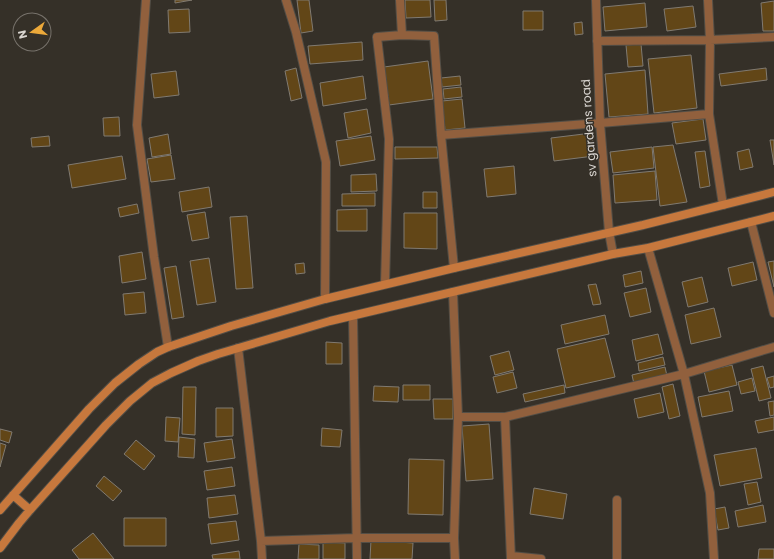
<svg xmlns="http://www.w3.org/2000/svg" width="774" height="559" font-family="Poppins,sans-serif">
<rect width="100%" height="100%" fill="#353028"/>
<path fill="#624617" stroke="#807a71" d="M 175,0 L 192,0 L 175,3 Z
M 297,0 L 309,0 L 313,31 L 301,33 Z
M 405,0 L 430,0 L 431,17 L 406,18 Z
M 434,0 L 446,0 L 447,20 L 435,21 Z
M 774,1 L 774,31 L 763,31 L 761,3 Z
M 645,3 L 647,27 L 605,31 L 603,7 Z
M 693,6 L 696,27 L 667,31 L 664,9 Z
M 189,9 L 190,32 L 169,33 L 168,10 Z
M 523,11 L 543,11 L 543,30 L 523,30 Z
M 582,22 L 583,34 L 575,35 L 574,23 Z
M 362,42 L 363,60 L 310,64 L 308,46 Z
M 641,44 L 643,66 L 628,67 L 626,45 Z
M 691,55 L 697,108 L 654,113 L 648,59 Z
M 428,61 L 433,99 L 389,105 L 384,67 Z
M 296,68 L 302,98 L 291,101 L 285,71 Z
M 766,68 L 767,80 L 721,86 L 719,74 Z
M 645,70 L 648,114 L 609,117 L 605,74 Z
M 176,71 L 179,95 L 154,98 L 151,74 Z
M 363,76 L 366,99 L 323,106 L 320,83 Z
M 460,76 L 461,85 L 442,87 L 441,78 Z
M 461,87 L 462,97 L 444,99 L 443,89 Z
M 462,99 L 465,128 L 445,130 L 442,101 Z
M 367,109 L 371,133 L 348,138 L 344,113 Z
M 119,117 L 120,136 L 104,136 L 103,118 Z
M 703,119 L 706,140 L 676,144 L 672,123 Z
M 592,133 L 594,156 L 554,161 L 551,138 Z
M 168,134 L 171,154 L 152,157 L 149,138 Z
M 49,136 L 50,146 L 32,147 L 31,138 Z
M 371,136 L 375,160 L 340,166 L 336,141 Z
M 770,140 L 774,140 L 774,165 Z
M 673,145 L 687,202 L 660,206 L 653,147 Z
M 395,147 L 437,147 L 438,158 L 395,159 Z
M 652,147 L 654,168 L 613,173 L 610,152 Z
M 749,149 L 753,167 L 740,170 L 737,152 Z
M 705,151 L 710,186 L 700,188 L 695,152 Z
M 171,155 L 175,179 L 151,182 L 147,159 Z
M 122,156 L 126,179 L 72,188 L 68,165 Z
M 514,166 L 516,194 L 487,197 L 484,169 Z
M 655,171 L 657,200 L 615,203 L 613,175 Z
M 376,174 L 377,191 L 351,192 L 351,175 Z
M 209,187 L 212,207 L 182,212 L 179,192 Z
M 423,192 L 437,192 L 437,208 L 423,208 Z
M 375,193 L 375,206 L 342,206 L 342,194 Z
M 137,204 L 139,213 L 120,217 L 118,208 Z
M 367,209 L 367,231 L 337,231 L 337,210 Z
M 205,212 L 209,238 L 192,241 L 187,215 Z
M 404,213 L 437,213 L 437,249 L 404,248 Z
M 247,216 L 253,288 L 236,289 L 230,217 Z
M 142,252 L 146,279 L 122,283 L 119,256 Z
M 209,258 L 216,302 L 197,305 L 190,261 Z
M 774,261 L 774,287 L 768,262 Z
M 753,262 L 757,280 L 732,286 L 728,268 Z
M 304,263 L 305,273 L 296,274 L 295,264 Z
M 176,266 L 184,317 L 172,319 L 164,268 Z
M 641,271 L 643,283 L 625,287 L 623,275 Z
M 702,277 L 708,302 L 688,307 L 682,282 Z
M 596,284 L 601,304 L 593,305 L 588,285 Z
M 646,288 L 651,312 L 630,317 L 624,293 Z
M 144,292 L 146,313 L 125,315 L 123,294 Z
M 714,308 L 721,337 L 691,344 L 685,315 Z
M 605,315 L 609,334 L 565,344 L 561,325 Z
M 658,334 L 663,354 L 636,361 L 632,340 Z
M 605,338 L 615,377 L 566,388 L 557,349 Z
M 326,342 L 342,343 L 342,364 L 326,364 Z
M 509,351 L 514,370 L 495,375 L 490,356 Z
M 663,357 L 665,365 L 639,371 L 638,363 Z
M 732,365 L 737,385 L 709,392 L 704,371 Z
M 763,366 L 771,398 L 759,401 L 751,369 Z
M 665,367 L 667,376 L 634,384 L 632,375 Z
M 513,372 L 517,388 L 497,393 L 493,377 Z
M 774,376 L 774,387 L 770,388 L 767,378 Z
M 752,378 L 755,391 L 741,394 L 738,382 Z
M 673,384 L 680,416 L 669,419 L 662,387 Z
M 403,385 L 430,385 L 430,400 L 403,400 Z
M 564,385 L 565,393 L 525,402 L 523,394 Z
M 374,386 L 399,387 L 398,402 L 373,401 Z
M 183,387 L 196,387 L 195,435 L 182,434 Z
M 729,391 L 733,411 L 702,417 L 698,397 Z
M 660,393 L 664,412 L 638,418 L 634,399 Z
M 433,399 L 453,399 L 453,419 L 434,419 Z
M 774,401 L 774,415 L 770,416 L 768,402 Z
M 216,408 L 233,408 L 233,436 L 216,437 Z
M 166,417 L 180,418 L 178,442 L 165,441 Z
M 774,417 L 774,430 L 758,433 L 755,421 Z
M 489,424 L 493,479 L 466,481 L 462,426 Z
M 322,428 L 342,430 L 340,447 L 321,446 Z
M 0,429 L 12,432 L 9,443 L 0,440 Z
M 179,437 L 195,439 L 194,458 L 178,457 Z
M 232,439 L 235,458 L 207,462 L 204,443 Z
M 136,440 L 155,456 L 144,470 L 124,454 Z
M 0,443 L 6,445 L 0,467 Z
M 756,448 L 762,478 L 720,486 L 714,455 Z
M 409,459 L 444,460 L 443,515 L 408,514 Z
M 232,467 L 235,486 L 207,490 L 204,471 Z
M 104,476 L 122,491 L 113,501 L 96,486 Z
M 757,482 L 761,502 L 748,505 L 744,484 Z
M 534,488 L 567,494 L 563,519 L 530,514 Z
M 235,495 L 238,514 L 209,518 L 207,498 Z
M 763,505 L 766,522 L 738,527 L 735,511 Z
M 725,507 L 729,528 L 718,530 L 714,509 Z
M 124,518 L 166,518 L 166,546 L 124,546 Z
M 236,521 L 239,540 L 211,544 L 208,524 Z
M 93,533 L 114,559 L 79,559 L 72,550 Z
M 371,540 L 413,543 L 412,559 L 370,559 Z
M 323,542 L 345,543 L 345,559 L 323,559 Z
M 299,544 L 319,545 L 319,559 L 298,559 Z
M 759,549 L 774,549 L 774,559 L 758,559 Z
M 239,551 L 240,559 L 213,559 L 212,555 Z"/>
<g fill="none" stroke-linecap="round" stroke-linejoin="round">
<defs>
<path id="street" d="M 146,0 L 137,125 L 154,257 L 168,347
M 286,0 L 296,32 L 326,162 L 325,299
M 400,0 L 402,35
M 596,0 L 600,123 L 609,232 L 613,254
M 708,0 L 710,40 L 709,114 L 723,205
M 597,41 L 710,40 L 774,37
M 441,135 L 600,123 L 709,114
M 751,222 L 774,313
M 648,248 L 684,374 L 710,493 L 714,559
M 385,284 L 389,139 L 377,37 L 402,35 L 434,36 L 441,135 L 454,268
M 453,292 L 458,417 L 454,538 L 455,559
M 353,316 L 357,559
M 238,348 L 261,541 L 262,559
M 458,417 L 505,417 L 684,374 L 774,347
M 505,417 L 511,559
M 617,500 L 617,559
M 261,541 L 356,538 L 454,538
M 511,556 L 541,559"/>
<path id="secondary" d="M 13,495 L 30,510
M 0,510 L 89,409 L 115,383 L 139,364 L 157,352 L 168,347 L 231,326 L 325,299 L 454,268 L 643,225 L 774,192
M 0,548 L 19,523 L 30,510 L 106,425 L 130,401 L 152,383 L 171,373 L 198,361 L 218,354 L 330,321 L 613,254 L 648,248 L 774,216"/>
</defs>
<use href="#street" stroke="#534e46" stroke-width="10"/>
<use href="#secondary" stroke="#534e46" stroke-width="10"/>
<use href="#street" stroke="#91603d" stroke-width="8"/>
<use href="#secondary" stroke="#c7783d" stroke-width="8"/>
</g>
<g text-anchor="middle" stroke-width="3" stroke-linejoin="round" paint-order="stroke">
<g font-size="12" fill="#d9d5d0" stroke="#353028">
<text transform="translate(589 128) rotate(-94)" y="4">sv gardens road</text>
</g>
</g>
<g transform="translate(32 32) rotate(256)"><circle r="19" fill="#353028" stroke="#77726b"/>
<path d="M0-3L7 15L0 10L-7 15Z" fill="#eca93a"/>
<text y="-6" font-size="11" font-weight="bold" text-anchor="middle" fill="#d9d5d0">N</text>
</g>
</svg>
